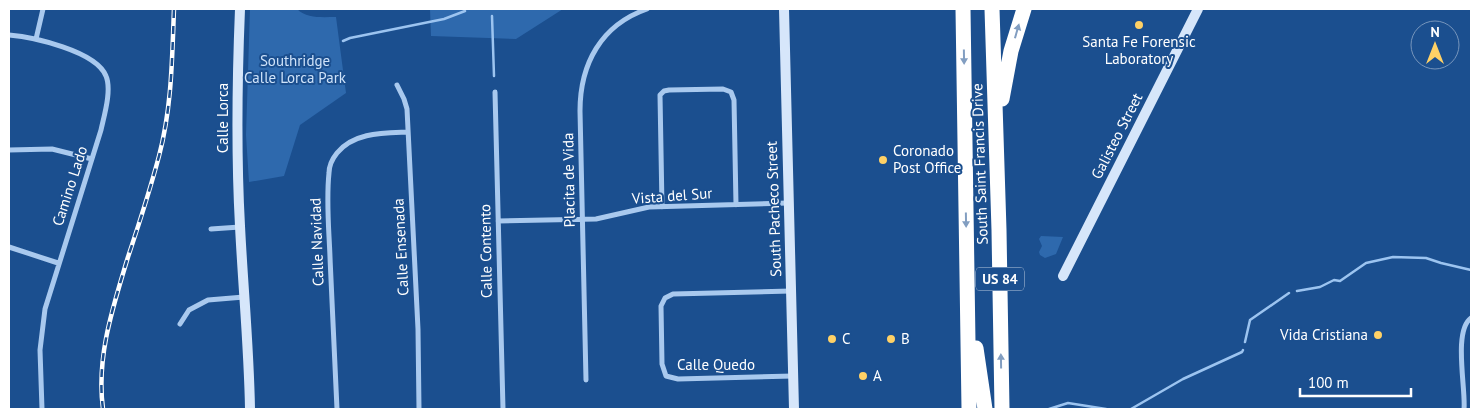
<svg xmlns="http://www.w3.org/2000/svg" width="1480" height="418" font-family="'PT Sans',sans-serif">
<rect width="100%" height="100%" fill="#1b4f8f"/>
<path fill="#2e69ad" d="M 250,9 L 297,9 C 307,19 323,17 336,17 L 346,93 L 300,125 L 284,176 L 249,182 L 246,135 Z
M 430,9 L 563,9 L 516,39 L 431,36 Z
M 1041,236 L 1063,237 L 1056,254 L 1045,258 L 1040,255 L 1039,252 L 1042,246 L 1039,239 Z"/>
<g fill="none" stroke-linecap="round" stroke-linejoin="round">
<path stroke="#9cc4f0" stroke-width="2.5" d="M 492,16 L 494,76
M 343,41 L 350,38 L 444,19 L 465,11
M 1297,291 L 1320,287 L 1334,280 L 1340,281 L 1366,263 L 1393,257 L 1426,258 L 1441,263 L 1471,270
M 1245,342 L 1250,320 L 1289,293
M 1049,409 L 1068,403 L 1106,409
M 1131,409 L 1183,379 L 1242,352 L 1243,350"/>
<path stroke="#a9c9ee" stroke-width="5" d="M 9,35 C 33,37 96,51 106,76 C 112,90 104,116 101,130 L 45,309 L 40,350 L 42,409
M 36,39 L 43,9
M 397,85 L 404,99 L 407,109 L 418,329 L 419,409
M 495,92 L 503,409
M 9,150 L 52,149 L 92,159
M 662,207 L 660,95 L 664,91 L 669,90 L 723,89 L 731,92 L 734,100 L 736,205
M 498,221 L 596,219 L 649,207 L 788,203
M 211,229 L 240,227
M 9,247 L 58,263
M 791,291 L 673,294 L 665,298 L 661,306 L 662,364 L 666,376 L 678,379 L 793,376
M 180,324 L 189,310 L 208,300 L 244,297
M 586,380 L 580,111 C 580,64 601,25 647,9
M 337,409 C 335,359 332,308 330,257 C 329,230 326,201 329,173 C 329,166 333,158 337,153 C 354,132 384,133 408,132
M 1464,409 C 1466,389 1453,331 1471,318"/>
<path stroke="#d6e6fa" stroke-width="10" d="M 240,9 C 237,82 236,153 240,226 C 243,287 249,348 250,409
M 784,9 L 794,409
M 1063,276 L 1198,9"/>
<path stroke="#fff" stroke-width="15" d="M 963,9 L 969,409
M 992,9 L 999,230 L 1002,409
M 1002,99 L 1011,51 L 1024,9
M 976,348 L 985,409"/>
<defs>
<path id="rail" d="M 103,409 C 96,357 113,307 128,257 C 139,224 150,190 159,156 C 172,107 172,58 174,9"/>
</defs>
<use href="#rail" stroke="#fff" stroke-width="4.5"/>
<use href="#rail" stroke="#1b4f8f" stroke-width="2.5" stroke-dasharray="8" stroke-linecap="butt"/>
</g>
<defs><path id="oneway-solid" d="M-6-.8H1V-3.2L6.5 0L1 3.2V.8H-6Z" transform="scale(1.25)"/></defs>
<g fill="#829ec1">
<use href="#oneway-solid" transform="translate(1017 31) rotate(-74)"/>
<use href="#oneway-solid" transform="translate(964 57) rotate(89)"/>
<use href="#oneway-solid" transform="translate(966 220) rotate(89)"/>
<use href="#oneway-solid" transform="translate(1001 361) rotate(-91)"/>
</g>
<g fill="#ffd166" stroke="#1b4f8f" stroke-width="2">
<circle cx="1139" cy="25" r="5"/>
<circle cx="883" cy="160" r="5"/>
<circle cx="1378" cy="335" r="5"/>
<circle cx="832" cy="339" r="5"/>
<circle cx="891" cy="339" r="5"/>
<circle cx="863" cy="376" r="5"/>
</g>
<g text-anchor="middle" stroke-width="4" stroke-linejoin="round" paint-order="stroke">
<rect fill="#1b4f8f" stroke="#bbcadd" stroke-width="1" x="976" y="267.5" width="48" height="23" rx="4"/>
<g font-size="14" font-weight="bold" fill="#fff">
<text x="1000" y="284">US 84</text>
</g>
<g font-size="15" fill="#fff" stroke="#1b4f8f" text-anchor="start">
<text x="1139" y="47" text-anchor="middle">Santa Fe Forensic<tspan x="1139" dy="17">Laboratory</tspan></text>
<text x="893" y="156">Coronado<tspan x="893" dy="17">Post Office</tspan></text>
<text x="1368" y="340" text-anchor="end">Vida Cristiana</text>
<text x="842" y="344">C</text>
<text x="901" y="344">B</text>
<text x="873" y="381">A</text>
</g>
<g font-size="15" fill="#cfe3fa" stroke="#1b4f8f">
<text x="295" y="66">Southridge<tspan x="295" dy="17">Calle Lorca Park</tspan></text>
</g>
<g font-size="15" fill="#fff" stroke="#1b4f8f">
<text transform="translate(223 118) rotate(-90)" y="5">Calle Lorca</text>
<text transform="translate(1117 136) rotate(-63)" y="5">Galisteo Street</text>
<text transform="translate(980 164) rotate(-92)" y="5">South Saint Francis Drive</text>
<text transform="translate(569 180) rotate(-91)" y="5">Placita de Vida</text>
<text transform="translate(70 186) rotate(-72)" y="5">Camino Lado</text>
<text transform="translate(672 196) rotate(-4)" y="5">Vista del Sur</text>
<text transform="translate(774 209) rotate(-92)" y="5">South Pacheco Street</text>
<text transform="translate(317 242) rotate(-92)" y="5">Calle Navidad</text>
<text transform="translate(401 247) rotate(-93)" y="5">Calle Ensenada</text>
<text transform="translate(486 251) rotate(-91)" y="5">Calle Contento</text>
<text x="716" y="370">Calle Quedo</text>
</g>
</g>
<rect width="1480" height="418" fill="none" stroke="#ffffff" stroke-width="20"/>
<g transform="translate(1435 45)"><circle r="24" fill="#1b4f8f" stroke="#7695bc"/>
<path d="M0-4L9 19L0 12L-9 19Z" fill="#ffd166"/>
<text y="-8" font-size="14" font-weight="bold" text-anchor="middle" fill="#ffffff">N</text>
</g>
<path d="M1300 388v8h111v-8" fill="none" stroke="#ffffff" stroke-width="2.5"/>
<text x="1308" y="388" font-size="15" fill="#ffffff" stroke="#1b4f8f" stroke-width="4" paint-order="stroke">100 m</text>
</svg>
